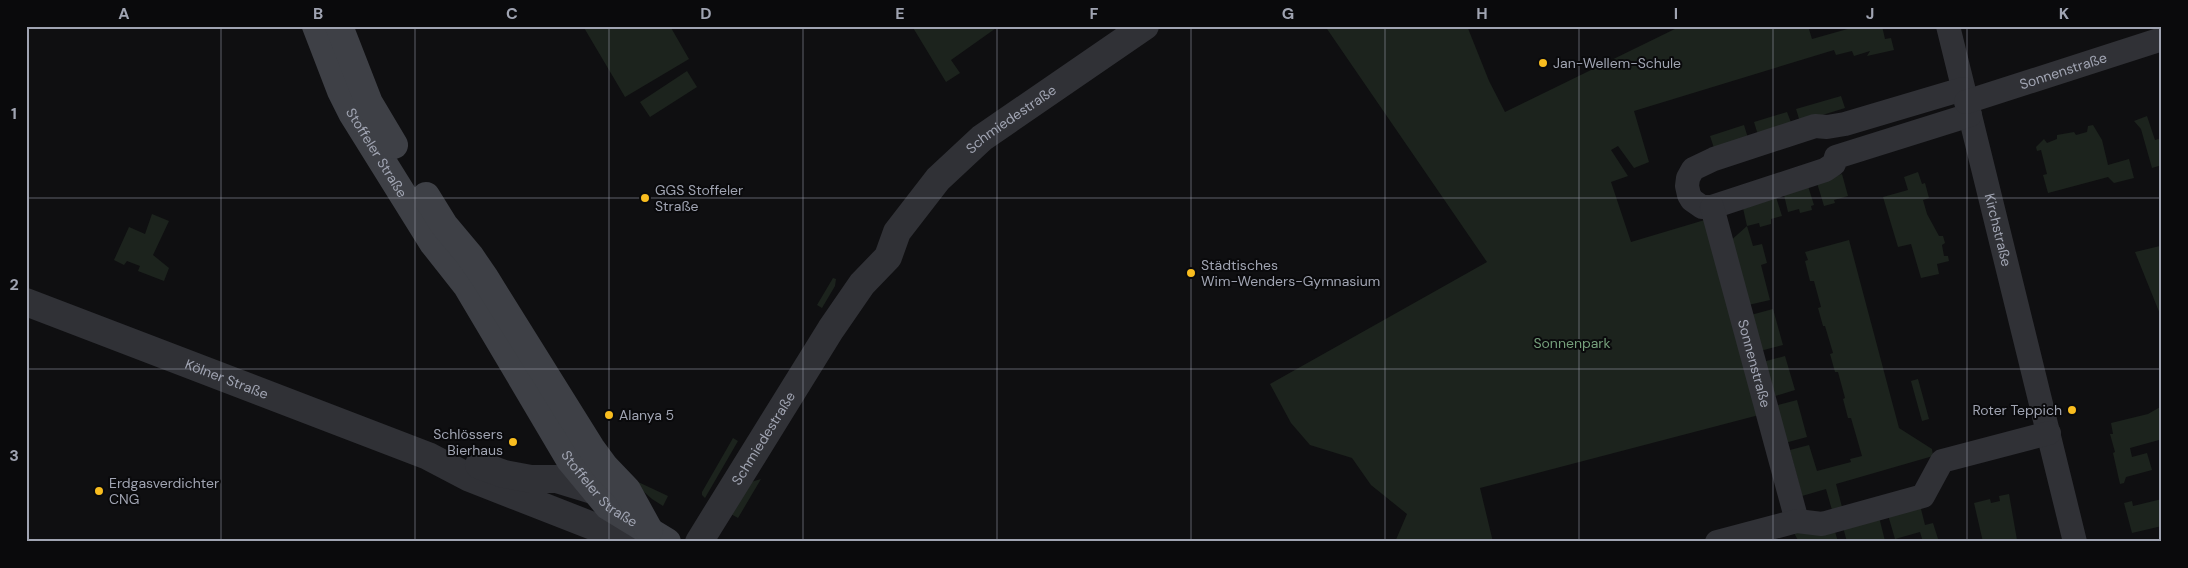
<svg xmlns="http://www.w3.org/2000/svg" width="2188" height="568" font-family="'DM Sans',sans-serif">
<rect width="100%" height="100%" fill="#0f0f11"/>
<path fill="#1c231d" d="M 583,26 L 670,26 L 689,59 L 625,97 Z
M 912,26 L 999,26 L 951,60 L 960,73 L 946,82 Z
M 1325,26 L 1467,26 L 1489,81 L 1505,112 L 1681,26 L 1808,26 L 1812,39 L 1851,28 L 1851,26 L 1882,26 L 1885,39 L 1891,38 L 1894,50 L 1867,56 L 1870,51 L 1854,56 L 1852,51 L 1836,55 L 1834,50 L 1634,111 L 1649,162 L 1634,168 L 1618,146 L 1611,150 L 1628,176 L 1611,182 L 1631,242 L 1708,219 L 1759,415 L 1480,488 L 1493,542 L 1395,542 L 1407,514 L 1371,485 L 1352,458 L 1310,445 L 1291,423 L 1270,384 L 1487,262 Z
M 687,71 L 697,87 L 650,117 L 640,102 Z
M 1841,96 L 1845,108 L 1800,122 L 1796,109 Z
M 1787,112 L 1792,125 L 1758,135 L 1754,122 Z
M 2147,116 L 2155,140 L 2162,138 L 2162,165 L 2152,168 L 2141,129 L 2134,121 Z
M 1744,125 L 1748,138 L 1714,148 L 1710,136 Z
M 2093,125 L 2102,140 L 2108,165 L 2129,159 L 2134,178 L 2114,183 L 2108,177 L 2048,193 L 2043,175 L 2047,174 L 2041,150 L 2037,151 L 2036,147 L 2044,139 L 2047,143 L 2057,139 L 2057,135 L 2074,132 L 2076,135 L 2087,132 L 2088,126 Z
M 1918,172 L 1922,184 L 1925,183 L 1929,198 L 1923,200 L 1927,214 L 1939,236 L 1943,236 L 1945,243 L 1942,245 L 1944,256 L 1948,256 L 1949,261 L 1937,264 L 1939,274 L 1921,278 L 1911,244 L 1898,247 L 1883,197 L 1908,190 L 1904,177 Z
M 1842,174 L 1848,196 L 1834,200 L 1835,203 L 1824,206 L 1817,183 Z
M 1808,186 L 1814,205 L 1811,206 L 1812,210 L 1800,213 L 1799,209 L 1788,212 L 1784,195 Z
M 1776,197 L 1782,216 L 1771,219 L 1771,224 L 1760,227 L 1759,223 L 1747,226 L 1753,246 L 1762,244 L 1767,263 L 1761,265 L 1770,300 L 1744,306 L 1728,243 L 1747,226 L 1743,208 Z
M 152,214 L 169,221 L 153,255 L 169,268 L 164,281 L 138,271 L 140,266 L 127,261 L 124,265 L 114,260 L 129,227 L 145,234 Z
M 1849,240 L 1899,428 L 1932,449 L 1933,456 L 1836,484 L 1842,507 L 1832,510 L 1826,489 L 1802,496 L 1790,450 L 1809,445 L 1817,471 L 1851,462 L 1850,459 L 1862,456 L 1851,418 L 1848,418 L 1843,399 L 1845,398 L 1838,372 L 1835,372 L 1830,354 L 1833,353 L 1825,326 L 1823,326 L 1818,308 L 1821,307 L 1814,281 L 1810,281 L 1805,261 L 1808,260 L 1805,252 Z
M 2160,246 L 2162,254 L 2162,319 L 2135,252 Z
M 833,278 L 836,279 L 835,286 L 822,308 L 817,305 Z
M 1773,309 L 1783,345 L 1756,352 L 1747,316 Z
M 1785,356 L 1795,390 L 1769,398 L 1759,363 Z
M 1918,379 L 1929,419 L 1922,421 L 1911,381 Z
M 1797,400 L 1807,437 L 1781,444 L 1771,407 Z
M 2162,406 L 2162,445 L 2159,440 L 2130,448 L 2132,457 L 2147,453 L 2152,470 L 2126,477 L 2124,483 L 2120,484 L 2113,453 L 2115,452 L 2110,434 L 2113,434 L 2111,423 L 2148,414 Z
M 733,438 L 738,441 L 705,498 L 702,495 L 702,492 Z
M 761,479 L 738,518 L 731,514 L 751,482 Z
M 636,481 L 668,496 L 663,506 L 652,499 L 634,483 Z
M 2009,494 L 2017,540 L 2020,540 L 2020,542 L 1983,542 L 1974,503 L 1990,499 L 1991,503 L 2000,501 L 1999,496 Z
M 2162,499 L 2162,526 L 2132,533 L 2124,503 L 2132,501 L 2133,506 Z
M 1920,505 L 1925,525 L 1933,523 L 1939,542 L 1923,542 L 1920,532 L 1895,539 L 1888,515 Z
M 1879,517 L 1885,541 L 1847,542 L 1843,527 Z
M 1834,528 L 1838,542 L 1799,542 L 1794,533 Z"/>
<g fill="none" stroke-linecap="round" stroke-linejoin="round">
<g stroke="#303136" stroke-width="24">
<path id="s1" d="M 1948,26 L 2075,542"/>
<path d="M 1963,89 L 1845,124 L 1827,127 L 1815,126 L 1714,159 L 1693,169 L 1688,178 L 1687,186 L 1689,195 L 1692,200 L 1702,207 L 1712,207 L 1825,170 L 1834,164 L 1836,157 L 1970,115"/>
<path id="s2" d="M 1966,102 L 2162,39"/>
<path id="s3" d="M 1712,207 L 1797,521"/>
<path d="M 1717,542 L 1797,521 L 1822,524 L 1923,496 L 1942,461 L 2049,433"/>
</g>
<g stroke="#303136" stroke-width="28">
<path id="s4" d="M 26,302 L 428,456 L 470,478 L 608,532 L 651,533"/>
<path d="M 479,465 L 504,474 L 531,479 L 557,479 L 606,494"/>
<path id="s5" d="M 699,542 L 831,329 L 862,284 L 888,257 L 897,232 L 938,179 L 982,138 L 1145,26"/>
</g>
<g stroke="#3e4046" stroke-width="28">
<path id="s6" d="M 316,26 L 341,91 L 352,113 L 433,243 L 467,286 L 570,460 L 608,506 L 667,542"/>
<path d="M 339,26 L 369,103 L 394,145"/>
<path d="M 426,196 L 444,225 L 470,256 L 485,278 L 591,448 L 605,467 L 627,490 L 649,530"/>
</g>
</g>
<path fill="none" stroke="#a0a4b2" stroke-width="1" stroke-opacity="0.55" d="M 221,26 L 221,542M 415,26 L 415,542M 609,26 L 609,542M 803,26 L 803,542M 997,26 L 997,542M 1191,26 L 1191,542M 1385,26 L 1385,542M 1579,26 L 1579,542M 1773,26 L 1773,542M 1967,26 L 1967,542M 26,198 L 2162,198M 26,369 L 2162,369"/>
<g fill="#f9bd1f" stroke="#0a0a0c" stroke-width="2">
<circle cx="1543" cy="63" r="5"/>
<circle cx="645" cy="198" r="5"/>
<circle cx="1191" cy="273" r="5"/>
<circle cx="2072" cy="410" r="5"/>
<circle cx="609" cy="415" r="5"/>
<circle cx="513" cy="442" r="5"/>
<circle cx="99" cy="491" r="5"/>
</g>
<g text-anchor="middle" stroke-width="4" stroke-linejoin="round" paint-order="stroke">
<g font-size="14" fill="#a0a4b2" stroke="#0a0a0c" text-anchor="start">
<text x="1553" y="68">Jan-Wellem-Schule</text>
<text x="655" y="195">GGS Stoffeler<tspan x="655" dy="16">Straße</tspan></text>
<text x="1201" y="270">Städtisches<tspan x="1201" dy="16">Wim-Wenders-Gymnasium</tspan></text>
<text x="2062" y="415" text-anchor="end">Roter Teppich</text>
<text x="619" y="420">Alanya 5</text>
<text x="503" y="439" text-anchor="end">Schlössers<tspan x="503" dy="16">Bierhaus</tspan></text>
<text x="109" y="488">Erdgasverdichter<tspan x="109" dy="16">CNG</tspan></text>
</g>
<g font-size="14" fill="#a0a4b2" stroke="#0a0a0c">
<text dy="5" stroke="none"><textPath href="#s2" startOffset="102">Sonnenstraße</textPath></text>
<text dy="5" stroke="none"><textPath href="#s5" startOffset="531">Schmiedestraße</textPath></text>
<text dy="5" stroke="none"><textPath href="#s6" startOffset="141">Stoffeler Straße</textPath></text>
<text dy="5" stroke="none"><textPath href="#s1" startOffset="210">Kirchstraße</textPath></text>
<text dy="5" stroke="none"><textPath href="#s3" startOffset="162">Sonnenstraße</textPath></text>
<text dy="5" stroke="none"><textPath href="#s4" startOffset="215">Kölner Straße</textPath></text>
<text dy="5" stroke="none"><textPath href="#s5" startOffset="122">Schmiedestraße</textPath></text>
<text dy="5" stroke="none"><textPath href="#s6" startOffset="546">Stoffeler Straße</textPath></text>
</g>
<g font-size="14" fill="#759f7b" stroke="#0a0a0c">
<text x="1572" y="348">Sonnenpark</text>
</g>
</g>
<rect width="2188" height="568" fill="none" stroke="#0a0a0c" stroke-width="55"/>
<rect x="28" y="28" width="2132" height="512" fill="none" stroke="#a0a4b2" stroke-width="2"/>
<g font-size="16" text-anchor="middle" font-weight="bold" fill="#a0a4b2">
<text x="124" y="19">A</text>
<text x="318" y="19">B</text>
<text x="512" y="19">C</text>
<text x="706" y="19">D</text>
<text x="900" y="19">E</text>
<text x="1094" y="19">F</text>
<text x="1288" y="19">G</text>
<text x="1482" y="19">H</text>
<text x="1676" y="19">I</text>
<text x="1870" y="19">J</text>
<text x="2064" y="19">K</text>
<text x="14" y="119">1</text>
<text x="14" y="290">2</text>
<text x="14" y="461">3</text>
</g>
</svg>
